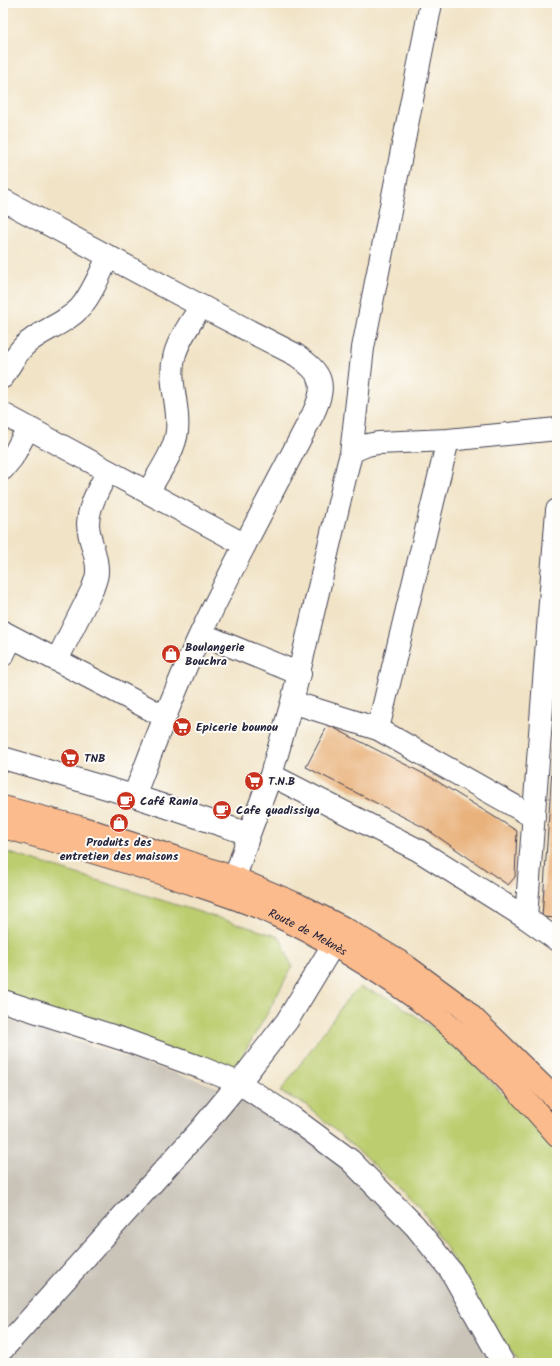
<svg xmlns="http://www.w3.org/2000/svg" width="560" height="1366" font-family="Kalam,sans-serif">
<rect width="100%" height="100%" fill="#fdfcf7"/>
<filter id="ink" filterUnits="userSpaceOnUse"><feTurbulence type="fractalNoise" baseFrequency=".025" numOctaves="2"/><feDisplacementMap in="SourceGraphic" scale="8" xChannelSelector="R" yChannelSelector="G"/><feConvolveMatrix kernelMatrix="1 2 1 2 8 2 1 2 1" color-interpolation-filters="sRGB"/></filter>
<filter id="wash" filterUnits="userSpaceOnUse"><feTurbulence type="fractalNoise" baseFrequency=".012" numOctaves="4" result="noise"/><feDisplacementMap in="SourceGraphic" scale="16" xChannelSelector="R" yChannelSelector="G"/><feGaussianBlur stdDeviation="0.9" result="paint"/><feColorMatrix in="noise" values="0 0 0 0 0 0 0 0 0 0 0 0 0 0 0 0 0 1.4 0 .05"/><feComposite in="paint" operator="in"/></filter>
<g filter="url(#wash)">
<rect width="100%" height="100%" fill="#f1e3c6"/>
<path fill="#c9c3b8" d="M 3,1018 L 247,1096 L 347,1160 L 435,1253 L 503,1363 L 3,1363 Z"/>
<path fill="#bccd70" stroke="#6f7856" d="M 3,851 L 280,937 L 292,967 L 267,1014 L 245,1051 L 236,1070 L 3,996 Z
M 360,987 L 391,999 L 445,1036 L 557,1148 L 557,1363 L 518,1363 L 423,1211 L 361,1153 L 305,1104 L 280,1092 L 348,998 Z"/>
<g id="blocks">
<path fill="#e9b27d" d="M 556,710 L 557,710 L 557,918 L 542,917 Z
M 328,725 L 432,778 L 517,831 L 515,877 L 508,885 L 425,828 L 306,767 Z"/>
</g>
</g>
<g filter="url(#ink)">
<use href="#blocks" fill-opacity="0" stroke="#413f50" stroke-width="1"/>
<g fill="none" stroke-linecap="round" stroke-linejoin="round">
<defs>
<path id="minor" d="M 3,200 L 201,306 L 296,355 C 323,374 327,384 313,414 C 275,487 236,559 201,633 C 176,686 155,742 134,796
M 3,377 C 9,366 15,355 24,346 C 40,330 64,325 80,308 C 92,294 100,274 108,257
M 3,414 L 245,545
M 351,454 L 363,348 L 431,3
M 3,469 L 12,458 L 28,428
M 148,492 C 158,474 175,451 177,431 C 180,407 168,382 174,358 C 177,341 192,321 201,306
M 3,632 L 165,717
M 201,634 L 300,674
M 3,655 L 12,637
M 57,660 L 92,590 C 94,584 97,578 97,572 C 98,555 88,540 88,523 C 89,504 100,487 108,471
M 292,702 L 378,729 L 534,817
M 378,729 L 448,440
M 3,758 L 134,796 L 249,834
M 271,775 L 418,850 L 526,918 L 557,940
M 235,878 L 249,834 L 271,775 L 292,702 L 348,465 L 351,454 L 355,450 L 367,445 L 378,443 L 448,440 L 557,429
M 526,918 L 557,510
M 3,1001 L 122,1039 L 202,1068 L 239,1083 L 293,1118 L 350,1160 L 415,1226 L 451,1271 L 503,1363
M 3,1349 L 200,1130 L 239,1083 L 287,1021 L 333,945"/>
<g id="major">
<path d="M 3,807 L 83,828 L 174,857 L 235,878 L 299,905 L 344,928 L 405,965 L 462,1007 L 557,1100"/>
<path id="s1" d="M 3,827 C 63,843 122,860 181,880 C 210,890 241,899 269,912 C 323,937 375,968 422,1003 C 472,1042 516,1087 557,1135"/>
</g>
</defs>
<use href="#minor" stroke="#413f50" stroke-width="24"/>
<use href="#major" stroke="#413f50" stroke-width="24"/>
<use href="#minor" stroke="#fff" stroke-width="22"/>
<use href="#major" stroke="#fbbb8c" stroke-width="22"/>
</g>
</g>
<defs>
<symbol id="shop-disc" viewBox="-11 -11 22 22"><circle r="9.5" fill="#c8321e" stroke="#fdfcf7"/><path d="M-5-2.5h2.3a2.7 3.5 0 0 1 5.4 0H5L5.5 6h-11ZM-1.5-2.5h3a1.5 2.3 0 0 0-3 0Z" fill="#fff"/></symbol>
<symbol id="supermarket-disc" viewBox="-11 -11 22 22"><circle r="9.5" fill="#c8321e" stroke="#fdfcf7"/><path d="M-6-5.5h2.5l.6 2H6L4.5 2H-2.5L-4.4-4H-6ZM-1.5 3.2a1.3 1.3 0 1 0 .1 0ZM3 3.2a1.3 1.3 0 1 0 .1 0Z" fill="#fff"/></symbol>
<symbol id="cafe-disc" viewBox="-11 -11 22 22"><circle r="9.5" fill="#c8321e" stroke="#fdfcf7"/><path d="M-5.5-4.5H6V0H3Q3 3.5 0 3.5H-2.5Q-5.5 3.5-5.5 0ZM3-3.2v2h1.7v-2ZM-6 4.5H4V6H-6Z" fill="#fff"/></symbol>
</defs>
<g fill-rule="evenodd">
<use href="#shop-disc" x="160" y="643" width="22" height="22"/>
<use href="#supermarket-disc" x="171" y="716" width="22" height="22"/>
<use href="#supermarket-disc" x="59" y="747" width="22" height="22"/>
<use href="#supermarket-disc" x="243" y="770" width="22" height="22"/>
<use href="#cafe-disc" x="115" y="790" width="22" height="22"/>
<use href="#cafe-disc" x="211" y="799" width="22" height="22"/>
<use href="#shop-disc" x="108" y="812" width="22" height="22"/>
</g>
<g text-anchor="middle" stroke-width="4" stroke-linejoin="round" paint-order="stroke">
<g font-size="12" font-weight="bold" fill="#22223b" stroke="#fdfcf7" text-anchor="start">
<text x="185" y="651">Boulangerie<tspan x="185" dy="14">Bouchra</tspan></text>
<text x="196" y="731">Epicerie bounou</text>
<text x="84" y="762">TNB</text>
<text x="268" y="785">T.N.B</text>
<text x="140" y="805">Café Rania</text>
<text x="236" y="814">Cafe quadissiya</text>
<text x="119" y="846" text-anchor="middle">Produits des<tspan x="119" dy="14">entretien des maisons</tspan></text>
</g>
<g font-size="12" fill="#22223b" stroke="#fdfcf7">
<text dy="4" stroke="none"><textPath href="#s1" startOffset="323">Route de Meknès</textPath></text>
</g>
</g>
<rect width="560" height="1366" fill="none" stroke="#fdfcf7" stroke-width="16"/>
</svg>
